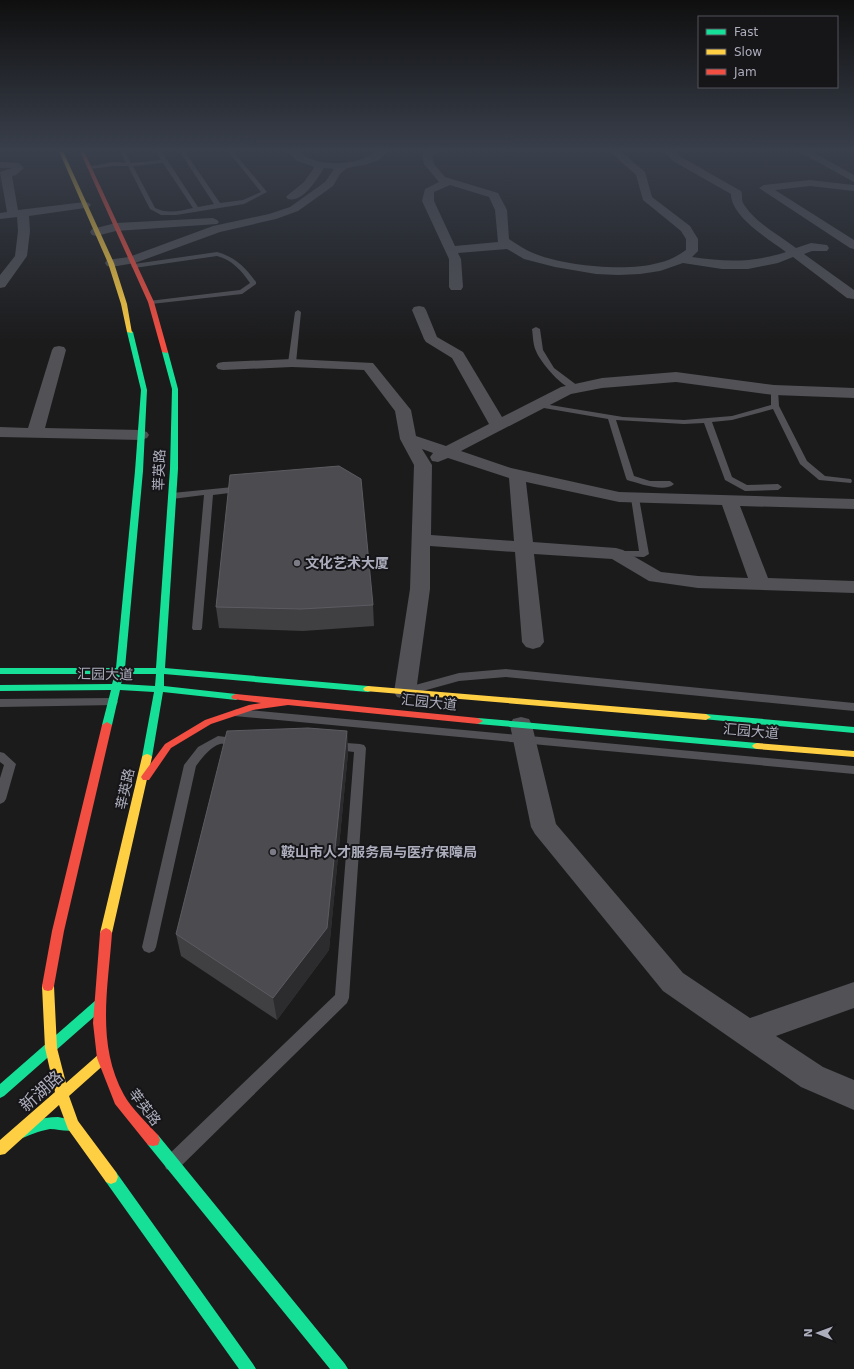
<svg xmlns="http://www.w3.org/2000/svg" width="854" height="1369" font-family="'DejaVu Sans','Noto Sans SC',sans-serif">
<rect width="100%" height="100%" fill="#1b1b1c"/>
<g fill="none" stroke-linecap="round" stroke-linejoin="round">
<path fill="#515156" fill-rule="evenodd" d="M 119,149 L 124,149 L 131,163 L 161,160 L 155,149 L 160,149 L 198,207 L 214,204 L 178,149 L 183,149 L 220,203 L 243,200 L 261,192 L 226,149 L 231,149 L 267,192 L 244,204 L 176,215 L 161,215 L 150,209 L 128,166 L 113,166 L 90,169 L 87,167 L 113,162 L 126,163 ZM 163,163 L 193,208 C 180,211 167,214 155,208 L 133,166 Z
M 217,252 C 235,257 245,267 256,282 L 256,284 L 242,294 L 151,304 L 148,302 L 149,301 L 240,290 L 250,283 C 241,270 232,260 217,256 L 134,268 L 131,266 L 134,264 Z
M 298,310 L 301,312 L 296,363 L 292,365 L 288,363 L 295,312 Z
M 536,327 L 540,329 L 543,350 L 554,368 L 578,386 L 578,390 C 565,392 540,362 536,351 C 533,345 533,336 532,329 Z
M 771,388 L 774,388 L 778,390 L 779,406 L 807,461 L 825,476 L 851,479 L 852,481 L 851,483 L 819,480 L 800,464 L 773,409 L 732,420 L 712,422 L 732,477 L 747,485 L 778,484 L 782,487 L 778,490 L 745,491 L 725,480 L 704,423 L 684,424 L 616,420 L 634,476 L 650,481 L 670,481 L 674,484 C 665,493 638,483 627,480 L 626,478 L 608,419 L 538,407 L 534,405 L 538,403 L 623,417 L 684,420 L 732,416 L 771,405 Z
M 243,486 L 246,487 L 247,489 L 246,491 L 213,495 L 202,628 L 201,630 L 193,630 L 192,628 L 204,495 L 172,499 L 168,496 L 172,493 Z
M 635,495 L 639,498 L 649,554 L 644,557 L 613,556 L 611,554 L 616,551 L 639,551 L 631,498 Z
M 506,669 L 854,703 L 854,711 L 506,677 L 459,681 L 412,694 L 408,693 L 406,690 L 408,687 L 459,673 Z
M 112,698 L 116,699 L 118,702 L 116,705 L 0,707 L 0,699 Z
M 238,709 L 854,766 L 854,774 L 234,716 L 232,713 L 234,710 Z
M 218,736 L 243,739 L 245,742 L 243,745 C 235,747 228,743 220,744 C 210,747 202,758 196,766 L 156,947 L 154,951 L 149,953 L 144,951 L 142,947 L 184,765 L 198,747 Z
M 333,742 L 360,744 L 364,745 L 366,748 L 349,998 L 347,1003 L 178,1169 L 172,1171 L 166,1169 L 164,1163 L 166,1157 L 335,995 L 354,752 L 329,749 L 327,746 L 329,743 Z
M 0,752 L 4,753 L 16,764 L 6,799 L 4,802 L 0,804 L 0,778 L 4,765 L 0,762 Z"/>
<path fill="#515156" fill-rule="evenodd" d="M 291,149 L 301,149 L 299,152 C 318,168 358,166 377,151 L 376,149 L 386,149 L 387,152 L 379,160 L 368,164 L 347,168 L 340,174 L 333,186 L 298,211 L 276,219 L 220,232 L 135,263 L 111,267 L 107,266 L 105,263 L 107,260 L 129,257 L 213,226 L 269,214 L 290,207 L 325,182 L 334,169 L 324,168 C 317,179 303,203 288,199 L 286,197 L 288,195 L 304,182 L 314,168 L 312,166 L 297,161 L 289,153 Z
M 430,149 L 443,149 L 432,156 L 434,164 L 445,177 L 498,193 L 507,210 L 509,239 C 517,244 525,250 533,253 C 564,266 626,272 658,263 C 669,261 677,256 686,250 L 686,239 L 681,231 L 643,200 L 636,175 L 607,149 L 618,149 L 645,172 L 652,197 L 690,226 L 698,239 L 698,251 L 692,257 C 726,262 752,263 786,252 C 769,239 731,217 731,194 L 673,161 L 662,149 L 673,149 L 681,157 L 741,191 C 743,195 741,199 743,203 C 754,222 779,235 796,248 L 811,243 L 827,245 L 829,248 L 827,251 L 812,251 L 804,254 L 854,290 L 854,299 L 847,298 L 793,257 L 778,263 L 748,269 L 722,269 L 683,263 L 660,271 L 640,274 L 618,275 L 596,274 L 555,267 L 524,259 L 507,249 L 458,253 L 461,259 L 463,287 L 461,290 L 451,290 L 449,287 L 449,259 L 422,201 L 425,189 L 439,182 L 424,164 L 422,155 ZM 450,185 L 489,197 L 495,210 L 498,242 L 455,246 L 434,201 L 434,192 Z
M 794,149 L 807,149 L 854,175 L 854,182 Z
M 0,162 L 19,163 L 24,168 L 16,175 L 12,176 L 18,210 L 85,202 L 89,203 L 91,205 L 89,207 L 85,208 L 29,216 L 30,231 L 27,256 L 5,287 L 0,288 L 0,275 L 15,256 L 18,231 L 17,217 L 0,219 L 0,213 L 7,212 L 0,172 L 12,168 L 0,168 Z
M 810,180 L 854,185 L 854,191 L 810,186 L 775,190 L 854,240 L 854,249 L 850,248 L 759,188 L 764,185 Z
M 213,218 L 217,220 L 219,222 L 217,224 L 116,231 L 96,236 L 92,235 L 90,232 L 92,229 L 116,223 Z
M 419,306 L 424,307 L 426,310 L 437,337 L 463,352 L 502,417 L 561,387 L 602,378 L 676,372 L 774,385 L 854,388 L 854,398 L 774,395 L 676,382 L 602,388 L 571,394 L 461,451 L 511,468 L 619,492 L 854,499 L 854,509 L 740,506 L 768,578 L 854,581 L 854,593 L 698,588 L 649,581 L 612,559 L 534,554 L 544,642 L 540,647 L 533,649 L 526,647 L 522,642 L 515,552 L 430,546 L 430,589 L 416,692 L 413,697 L 405,699 L 397,697 L 394,692 L 410,589 L 414,465 L 400,439 L 395,411 L 364,370 L 292,367 L 223,370 L 218,369 L 216,366 L 218,363 L 223,362 L 292,359 L 373,363 L 411,410 L 416,436 L 446,446 L 489,424 L 452,358 L 426,342 L 424,339 L 412,310 L 414,307 ZM 422,449 L 433,453 L 430,457 L 432,461 L 438,462 L 448,458 L 509,478 L 514,541 L 431,535 L 432,465 ZM 526,482 L 619,502 L 722,505 L 748,578 L 698,576 L 661,572 L 623,550 L 616,548 L 533,542 Z
M 59,346 L 64,347 L 66,350 L 45,428 L 141,430 L 147,432 L 149,435 L 147,438 L 141,440 L 0,437 L 0,427 L 28,428 L 52,350 L 54,347 Z
M 521,717 L 529,719 L 532,725 L 556,824 L 683,973 L 750,1018 L 854,982 L 854,1008 L 776,1036 L 823,1067 L 854,1080 L 854,1110 L 801,1087 L 663,991 L 535,834 L 531,827 L 510,725 L 513,719 Z"/>
<path fill="#16e098" fill-rule="evenodd" d="M 130,330 L 133,332 L 147,390 L 143,471 L 125,668 L 156,668 L 170,469 L 172,389 L 162,352 L 165,350 L 168,352 L 178,389 L 178,469 L 165,668 L 368,686 L 371,687 L 373,689 L 371,691 L 368,692 L 164,674 L 164,686 L 236,694 L 241,697 L 236,700 L 163,692 L 152,757 L 150,759 L 144,759 L 142,757 L 154,692 L 120,690 L 112,725 L 107,728 L 102,725 L 111,690 L 0,691 L 0,685 L 112,684 L 115,674 L 0,674 L 0,668 L 116,668 L 135,471 L 141,390 L 127,332 ZM 124,674 L 156,674 L 155,686 L 121,684 Z
M 706,714 L 854,727 L 854,733 L 703,719 L 701,717 Z
M 478,718 L 757,743 L 760,744 L 762,746 L 760,748 L 757,749 L 478,724 L 473,721 Z
M 100,999 L 104,1000 L 106,1004 L 104,1008 L 4,1096 L 0,1098 L 0,1084 L 96,1000 Z
M 58,1117 L 78,1121 L 79,1125 L 78,1129 C 69,1133 59,1129 50,1129 C 38,1131 28,1136 17,1140 L 12,1138 L 10,1134 L 12,1130 C 27,1123 41,1117 58,1117 Z
M 153,1134 L 158,1135 L 345,1364 L 348,1369 L 330,1369 L 148,1145 L 146,1140 L 148,1135 Z
M 111,1170 L 116,1172 L 253,1364 L 256,1369 L 239,1369 L 106,1182 L 104,1177 L 106,1172 Z"/>
<path fill="#ffcf43" fill-rule="evenodd" d="M 58,149 L 62,149 L 114,263 L 127,304 L 132,333 L 127,332 L 121,304 L 108,263 Z
M 368,686 L 706,714 L 711,717 L 706,720 L 365,691 L 363,689 L 365,687 Z
M 757,743 L 854,751 L 854,757 L 757,749 L 754,748 L 752,746 L 754,744 Z
M 147,754 L 150,755 L 152,757 L 112,933 L 110,936 L 106,938 L 102,936 L 100,933 L 142,757 L 144,755 Z
M 48,981 L 52,982 L 54,986 L 57,1048 L 66,1083 L 99,1054 L 103,1052 L 107,1054 L 109,1058 L 107,1062 L 69,1096 L 78,1121 L 116,1172 L 118,1177 L 116,1182 L 111,1184 L 106,1182 L 68,1129 L 59,1105 L 5,1154 L 0,1155 L 0,1140 L 55,1092 L 45,1048 L 42,986 L 44,982 Z"/>
<path fill="#f24e42" fill-rule="evenodd" d="M 79,149 L 83,149 L 154,302 L 168,352 L 167,353 L 162,352 L 148,302 Z
M 236,694 L 478,718 L 483,721 L 478,724 L 288,705 L 253,710 L 211,724 L 171,748 L 149,780 L 143,780 L 141,777 L 143,774 L 165,744 L 205,720 L 249,705 L 261,703 L 233,699 L 231,697 L 233,695 Z
M 107,722 L 112,725 L 64,931 L 54,986 L 52,990 L 48,991 L 44,990 L 42,986 L 52,931 L 102,725 Z
M 106,928 L 110,930 L 112,933 C 108,989 96,1044 124,1095 C 131,1108 148,1124 158,1135 L 160,1140 L 158,1145 L 153,1146 L 148,1145 L 115,1104 L 97,1058 L 93,1023 L 100,933 L 102,930 Z"/>
</g>
<path fill="#404043" d="M 373,605 L 374,626 L 303,631 L 219,628 L 216,607 Z
M 347,731 L 348,753 L 329,950 L 277,1020 L 181,956 L 176,934 Z"/>
<path fill="#2c2c2e" d="M 347,731 L 348,753 L 329,950 L 277,1020 L 273,998 Z"/>
<path fill="#4c4c50" stroke="#5b5b61" d="M 339,466 L 361,479 L 373,605 L 301,609 L 216,607 L 230,475 Z
M 308,728 L 347,731 L 327,928 L 273,998 L 176,934 L 227,731 Z"/>
<linearGradient id="sky" x2="0" y2="1"><stop stop-color="#0f0f0f"/><stop offset="0.44" stop-color="#393f4b"/><stop offset="1" stop-color="#393f4b" stop-opacity="0"/></linearGradient>
<rect width="854" height="341" fill="url(#sky)"/>
<g fill="#7a7b85" stroke="#161518" stroke-width="1.5">
<circle cx="297" cy="563" r="4"/>
<circle cx="273" cy="852" r="4"/>
</g>
<g text-anchor="middle" stroke-width="4" stroke-linejoin="round" paint-order="stroke">
<g font-size="14" fill="#adaebd" stroke="#161518">
<text transform="translate(159 470) rotate(-88)" y="5">莘英路</text>
<text transform="translate(105 674) rotate(1)" y="5">汇园大道</text>
<text transform="translate(429 702) rotate(6)" y="5">汇园大道</text>
<text transform="translate(751 731) rotate(5)" y="5">汇园大道</text>
<text transform="translate(125 789) rotate(-78)" y="5">莘英路</text>
<text transform="translate(145 1107) rotate(53)" y="5">莘英路</text>
</g>
<g font-size="14" font-weight="bold" fill="#adaebd" stroke="#161518" text-anchor="start">
<text x="305" y="568">文化艺术大厦</text>
<text x="281" y="857">鞍山市人才服务局与医疗保障局</text>
</g>
<g font-size="17" fill="#adaebd" stroke="#161518">
<text transform="translate(41 1091) rotate(-42)" y="6">新湖路</text>
</g>
</g>
<rect x="698" y="16" width="140" height="72" fill="#161518" stroke="#52525a"/>
<rect x="706" y="29" width="20" height="6" fill="#16e098" stroke="#52525a"/>
<text x="734" y="36" font-size="12" fill="#adaebd">Fast</text>
<rect x="706" y="49" width="20" height="6" fill="#ffcf43" stroke="#52525a"/>
<text x="734" y="56" font-size="12" fill="#adaebd">Slow</text>
<rect x="706" y="69" width="20" height="6" fill="#f24e42" stroke="#52525a"/>
<text x="734" y="76" font-size="12" fill="#adaebd">Jam</text>
<g transform="translate(818 1333) rotate(271)" stroke="#161518" stroke-width="3" paint-order="stroke">
<path d="M0-3L7 15L0 10L-7 15Z" fill="#adaebd"/>
<text y="-6" font-size="11" font-weight="bold" text-anchor="middle" fill="#adaebd">N</text>
</g>
</svg>
